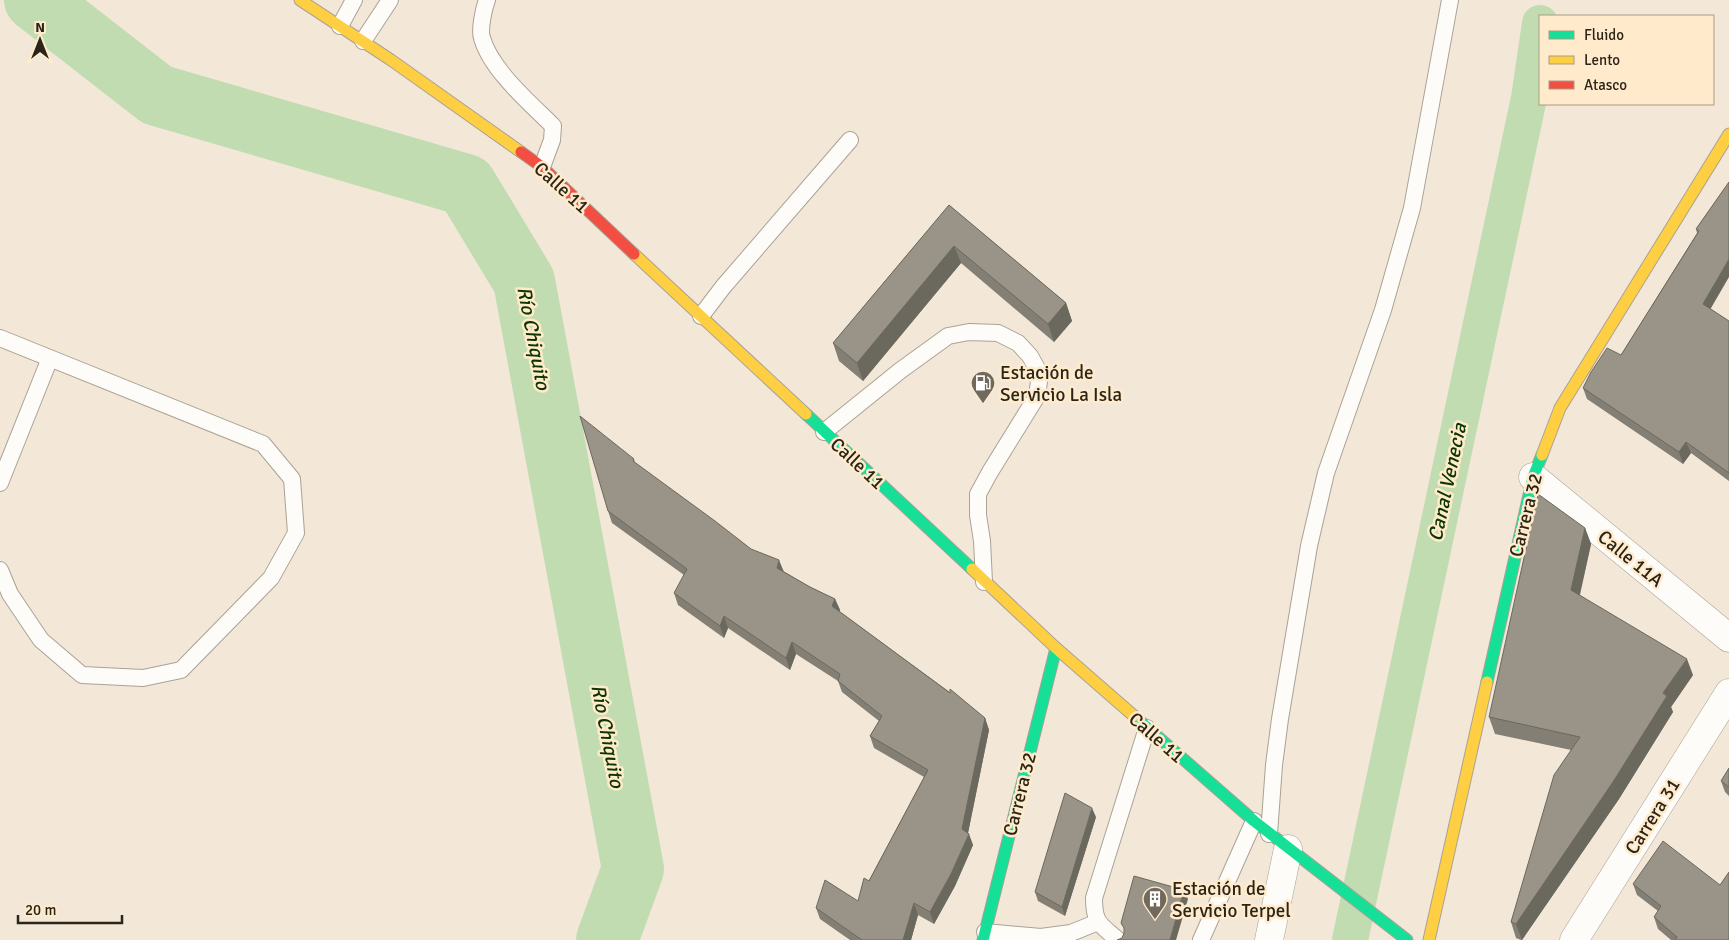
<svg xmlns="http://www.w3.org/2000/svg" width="1729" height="940" font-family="Signika,sans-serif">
<rect width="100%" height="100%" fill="#f3e8d8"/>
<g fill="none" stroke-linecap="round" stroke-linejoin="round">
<path stroke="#c1dcb1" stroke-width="36" d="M 1350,940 L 1529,98 L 1540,23"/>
<path stroke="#c1dcb1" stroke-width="62" d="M 35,0 L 157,95 L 466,185 L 524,281 L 633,869 L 607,940"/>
<defs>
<path id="lane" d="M 487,0 C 484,8 479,30 482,38 C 491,70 530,103 553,126 L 552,140 L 542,167
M 340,26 L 354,0
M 363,41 L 390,0
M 701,316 L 723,287 L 850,140
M 0,338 L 263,444 L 292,479 L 296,533 L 271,578 L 181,670 L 143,678 L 82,675 L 41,640 L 10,594 L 0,570
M 824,432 L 901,370 L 948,336 L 969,332 L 998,333 L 1018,343 L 1030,356 L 1040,374 L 1037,396 L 990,472 L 978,494 L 978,515 L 982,541 L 984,582
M 0,483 L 50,358
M 1269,834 L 1274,765 L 1280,719 L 1309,546 L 1326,473 L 1383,310 L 1412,208 L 1450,0
M 985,932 L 1041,937 L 1071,933 L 1098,922
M 1118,940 C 1100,924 1094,924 1094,898 L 1147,728
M 1201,940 L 1254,821"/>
<path id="street" d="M 1533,477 L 1729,638
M 1269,940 L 1288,849
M 1574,940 L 1729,693"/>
<path id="fast" d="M 806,414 L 972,569
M 1487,682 L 1533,477 L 1542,455
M 1134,716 L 1254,821 L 1407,940
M 983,940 L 1056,648"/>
<path id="slow" d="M 300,0 L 391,60 L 521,152
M 634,254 L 806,414
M 1542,455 L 1560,408 L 1729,134
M 972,569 L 1056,648 L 1134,716
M 1429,940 L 1487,682"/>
<path id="jam" d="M 521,152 L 542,167 L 634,254"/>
</defs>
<use href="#lane" stroke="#aaa295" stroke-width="18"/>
<use href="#street" stroke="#aaa295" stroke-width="29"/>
<use href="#fast" stroke="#aaa295" stroke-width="13"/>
<use href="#slow" stroke="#aaa295" stroke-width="13"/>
<use href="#jam" stroke="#aaa295" stroke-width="13"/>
<use href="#lane" stroke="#fdfcf9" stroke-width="16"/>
<use href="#street" stroke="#fdfcf9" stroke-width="28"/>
<use href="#fast" stroke="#16e098" stroke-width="11"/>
<use href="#slow" stroke="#ffcf43" stroke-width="11"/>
<use href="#jam" stroke="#f24e42" stroke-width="11"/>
</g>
<path fill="#847f74" d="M 1729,182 L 1710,309 L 1729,321 L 1729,481 L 1691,453 L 1683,464 L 1587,399 L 1583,388 L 1621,355 L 1697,233 L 1696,229 Z
M 949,205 L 1066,303 L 1072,321 L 1054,342 L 961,263 L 863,381 L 839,361 L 833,343 Z
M 634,459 L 635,463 L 751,549 L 783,571 L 810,587 L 835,599 L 840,610 L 839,611 L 985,718 L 989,730 L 968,833 L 973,845 L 955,886 L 934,924 L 918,915 L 911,940 L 850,940 L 820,919 L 816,908 L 858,901 L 924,777 L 874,748 L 870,736 L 879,721 L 842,692 L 838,681 L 796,654 L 790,670 L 728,628 L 724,638 L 678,605 L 674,593 L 684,575 L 612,523 L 608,511 Z
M 1585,528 L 1591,544 L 1580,595 L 1693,675 L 1671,707 L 1673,712 L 1619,799 L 1522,940 L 1521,940 L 1516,938 L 1511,922 L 1571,750 L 1495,734 L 1489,717 Z
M 1729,768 L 1729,796 L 1725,792 L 1721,781 Z
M 1096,817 L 1065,916 L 1038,901 L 1035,892 Z
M 1633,884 L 1729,940 L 1671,940 L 1658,929 L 1654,917 L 1658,911 L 1637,895 Z"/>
<path fill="#6b685e" d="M 954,246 L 961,263 L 863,381 L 857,363 Z
M 1729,259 L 1729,277 L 1707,315 L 1703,304 Z
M 1066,303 L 1072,321 L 1054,342 L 1048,324 Z
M 1686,442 L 1691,453 L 1683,464 L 1679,452 Z
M 1585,528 L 1591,544 L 1577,606 L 1571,590 Z
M 779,560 L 784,572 L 777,568 Z
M 835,599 L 840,610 L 837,618 L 832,606 Z
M 724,616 L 728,628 L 724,638 L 720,626 Z
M 792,642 L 796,654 L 790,670 L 786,658 Z
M 1687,659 L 1693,675 L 1671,707 L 1673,712 L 1619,799 L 1522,940 L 1516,924 L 1663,693 Z
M 985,718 L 989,730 L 967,838 L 969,834 L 973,845 L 955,886 L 934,924 L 930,912 L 962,829 Z
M 1092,808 L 1096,817 L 1065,916 L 1062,907 Z
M 1184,890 L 1188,899 L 1176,940 L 1170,940 Z
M 914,903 L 918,915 L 911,940 L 903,940 Z"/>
<path fill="#999487" stroke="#6b685e" d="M 1729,182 L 1729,259 L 1703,304 L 1729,321 L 1729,473 L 1686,442 L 1679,452 L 1583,388 L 1591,372 L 1607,348 L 1621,355 L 1699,231 L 1696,229 Z
M 949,205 L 1066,303 L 1048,324 L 954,246 L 857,363 L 833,343 Z
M 580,416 L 634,459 L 633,461 L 715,521 L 751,549 L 779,560 L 777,568 L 810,587 L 835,599 L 832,606 L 950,693 L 950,689 L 985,718 L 962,829 L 969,834 L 951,874 L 930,912 L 914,903 L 903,940 L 862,940 L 816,908 L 825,880 L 858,901 L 864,878 L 869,881 L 928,770 L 870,736 L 882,716 L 838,681 L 840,674 L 792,642 L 786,658 L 724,616 L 720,626 L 674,593 L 687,569 L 608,511 Z
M 1538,494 L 1585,528 L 1571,590 L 1687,659 L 1663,693 L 1667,696 L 1613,782 L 1516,924 L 1511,922 L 1554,775 L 1580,737 L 1489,717 Z
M 1729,768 L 1729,787 L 1721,781 Z
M 1065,793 L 1092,808 L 1062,907 L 1035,892 Z
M 1663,841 L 1720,885 L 1729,872 L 1729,940 L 1675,940 L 1677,937 L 1654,917 L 1661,906 L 1633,884 Z
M 1134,876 L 1184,890 L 1170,940 L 1117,940 L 1122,938 L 1124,933 L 1124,928 L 1121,923 Z"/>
<defs>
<symbol id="fuel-pin" viewBox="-11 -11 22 30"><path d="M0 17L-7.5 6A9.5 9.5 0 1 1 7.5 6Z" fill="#71695b" stroke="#ffebcc"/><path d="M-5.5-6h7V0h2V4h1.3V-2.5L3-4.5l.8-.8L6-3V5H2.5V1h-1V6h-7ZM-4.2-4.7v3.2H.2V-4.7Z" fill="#fff"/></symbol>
<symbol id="building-pin" viewBox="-11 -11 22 30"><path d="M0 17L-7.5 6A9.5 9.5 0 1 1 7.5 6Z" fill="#71695b" stroke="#ffebcc"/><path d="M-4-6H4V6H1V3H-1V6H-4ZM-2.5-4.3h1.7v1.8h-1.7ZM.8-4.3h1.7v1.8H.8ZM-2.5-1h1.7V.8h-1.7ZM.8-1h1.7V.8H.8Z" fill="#fff"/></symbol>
</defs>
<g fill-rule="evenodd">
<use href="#fuel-pin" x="969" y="369" width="28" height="38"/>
<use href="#building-pin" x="1141" y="885" width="28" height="38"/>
</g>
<g text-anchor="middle" stroke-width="5" stroke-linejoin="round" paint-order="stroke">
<g font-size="19" fill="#2b2418" stroke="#ffebcc">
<text transform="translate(562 187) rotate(42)" y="7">Calle 11</text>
<text transform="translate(858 463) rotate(43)" y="7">Calle 11</text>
<text transform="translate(1525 515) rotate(-76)" y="7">Carrera 32</text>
<text transform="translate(1631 558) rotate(39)" y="7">Calle 11A</text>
<text transform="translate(1157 737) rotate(41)" y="7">Calle 11</text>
<text transform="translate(1019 794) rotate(-76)" y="7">Carrera 32</text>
<text transform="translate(1652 816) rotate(-58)" y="7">Carrera 31</text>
</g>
<g font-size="19" fill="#2b2418" stroke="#ffebcc" text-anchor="start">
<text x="1000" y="379">Estación de<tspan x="1000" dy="22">Servicio La Isla</tspan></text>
<text x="1172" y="895">Estación de<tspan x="1172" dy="22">Servicio Terpel</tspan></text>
</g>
<g font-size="20" font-style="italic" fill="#0b3600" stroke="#ffebcc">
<text transform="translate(534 338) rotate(79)" y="7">Río Chiquito</text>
<text transform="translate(1447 482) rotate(-78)" y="7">Canal Venecia</text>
<text transform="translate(608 736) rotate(79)" y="7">Río Chiquito</text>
</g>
</g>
<rect x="1539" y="15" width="175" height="90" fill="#ffebcc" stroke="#aa9b84"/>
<rect x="1549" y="31" width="25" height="8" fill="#16e098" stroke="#aa9b84"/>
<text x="1584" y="40" font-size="15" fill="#2b2418">Fluido</text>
<rect x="1549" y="56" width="25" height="8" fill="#ffcf43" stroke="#aa9b84"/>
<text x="1584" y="65" font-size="15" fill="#2b2418">Lento</text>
<rect x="1549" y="81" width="25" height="8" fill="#f24e42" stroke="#aa9b84"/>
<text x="1584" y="90" font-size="15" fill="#2b2418">Atasco</text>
<g transform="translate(40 40)" stroke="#ffebcc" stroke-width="4" paint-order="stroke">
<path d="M0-4L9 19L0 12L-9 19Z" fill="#2b2418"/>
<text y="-8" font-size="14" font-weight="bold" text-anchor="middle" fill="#2b2418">N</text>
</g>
<path d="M18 915v8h104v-8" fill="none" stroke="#2b2418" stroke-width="2.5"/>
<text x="25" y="915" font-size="15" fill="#2b2418" stroke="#ffebcc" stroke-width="4" paint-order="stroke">20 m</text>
</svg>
